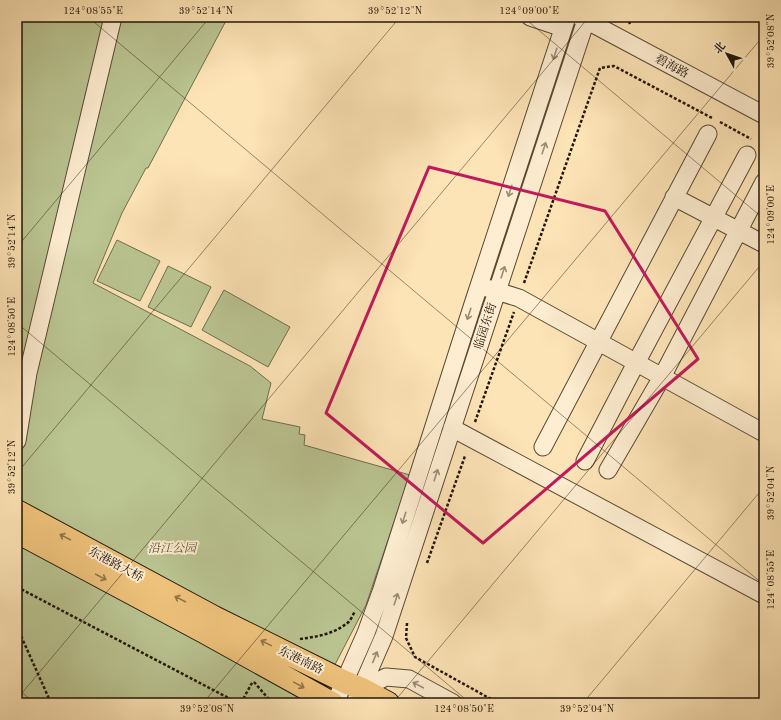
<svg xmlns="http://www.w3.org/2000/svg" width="781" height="720" font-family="'Old Standard TT','Noto Serif SC',serif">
<rect width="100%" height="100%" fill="#fde4b6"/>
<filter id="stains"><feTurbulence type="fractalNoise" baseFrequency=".005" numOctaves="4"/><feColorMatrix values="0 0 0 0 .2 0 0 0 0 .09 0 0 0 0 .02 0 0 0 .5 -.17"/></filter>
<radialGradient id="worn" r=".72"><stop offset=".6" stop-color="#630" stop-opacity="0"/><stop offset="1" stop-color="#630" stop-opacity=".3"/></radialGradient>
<path fill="#bac592" stroke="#6e6d4e" d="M 17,17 L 228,17 L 148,168 L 146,168 L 122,213 L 93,283 L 250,366 L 271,383 L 262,419 L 300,427 L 299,434 L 305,435 L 304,445 L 410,475 L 366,605 L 315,703 L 17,703 Z
M 117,240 L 160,261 L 140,301 L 97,281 Z
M 168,266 L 211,287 L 191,327 L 148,307 Z
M 224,290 L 290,327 L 268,367 L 202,330 Z"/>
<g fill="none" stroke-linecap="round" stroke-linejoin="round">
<defs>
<path id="minor" d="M 530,17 L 563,28
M 580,17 L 764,115
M 674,197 L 764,244
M 487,288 L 519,298 L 764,433
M 452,428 L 764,595
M 17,441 L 28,373 L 113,17
M 543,447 L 708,134
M 585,461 L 636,363 L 747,155
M 608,470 L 662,377 L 764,182
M 362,689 L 386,677 L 409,679 L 453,703
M 335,703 L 366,633 L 381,592 L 473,304 L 567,17
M 355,703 L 384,636 L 587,17"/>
<path id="major" d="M 17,511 L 214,617 L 345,682 L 362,689 L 388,703
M 17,532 L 204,632 L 332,703"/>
</defs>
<use href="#minor" stroke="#584934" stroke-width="19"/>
<use href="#major" stroke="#211509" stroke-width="24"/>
<path stroke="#211509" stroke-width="2.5" stroke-dasharray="3 2" stroke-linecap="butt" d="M 627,17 L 630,24
M 720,122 L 751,139
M 524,283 L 600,68 L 614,66 L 712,118
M 475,422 L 514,312
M 427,563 L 465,456
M 17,587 L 238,703
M 407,623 L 406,638 L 415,657 L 498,703
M 17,627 L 51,703
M 300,639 C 316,637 333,634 346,624 C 350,622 353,615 355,611
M 254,682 L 272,703
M 241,703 L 253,681"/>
<use href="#minor" stroke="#feedd0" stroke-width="17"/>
<use href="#major" stroke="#eec27b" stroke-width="22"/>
</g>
<defs><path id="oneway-shaft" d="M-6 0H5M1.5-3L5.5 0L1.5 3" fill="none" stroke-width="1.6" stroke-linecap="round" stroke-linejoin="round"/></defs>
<g stroke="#9b8c76">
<use href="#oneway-shaft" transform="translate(555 54) rotate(108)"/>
<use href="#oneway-shaft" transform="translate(544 148) rotate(-72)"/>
<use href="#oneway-shaft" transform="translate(510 191) rotate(108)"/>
<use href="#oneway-shaft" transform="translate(503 272) rotate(-72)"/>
<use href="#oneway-shaft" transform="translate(469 314) rotate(108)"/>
<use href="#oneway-shaft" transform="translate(436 475) rotate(-72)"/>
<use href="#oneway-shaft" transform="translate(404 518) rotate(108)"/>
<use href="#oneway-shaft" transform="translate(396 599) rotate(-72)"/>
<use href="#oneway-shaft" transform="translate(375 657) rotate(-67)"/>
<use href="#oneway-shaft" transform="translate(418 685) rotate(-152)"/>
</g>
<g stroke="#927448">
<use href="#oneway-shaft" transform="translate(65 537) rotate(-152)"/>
<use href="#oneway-shaft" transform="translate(101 577) rotate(28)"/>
<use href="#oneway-shaft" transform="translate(180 599) rotate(-152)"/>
<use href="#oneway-shaft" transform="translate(266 643) rotate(-154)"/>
<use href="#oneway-shaft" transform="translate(299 685) rotate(29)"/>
</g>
<path fill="none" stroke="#c2185b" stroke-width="3" stroke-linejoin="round" d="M 429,167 L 605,211 L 698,359 L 483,543 L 326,413 Z"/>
<path fill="none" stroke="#211509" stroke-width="1" stroke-opacity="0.45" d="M 88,17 L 764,585M 523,17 L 764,219M 17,21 L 20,17M 17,247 L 210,17M 17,323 L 470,703M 17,473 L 400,17M 17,688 L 34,703M 17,699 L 589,17M 203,703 L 764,35M 393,703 L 764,261M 583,703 L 764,487"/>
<g text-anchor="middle" stroke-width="4" stroke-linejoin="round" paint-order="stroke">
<g font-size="12" fill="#211509" stroke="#feedd0">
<text transform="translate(672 66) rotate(28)" y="4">碧海路</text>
<text transform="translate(485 326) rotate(-72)" y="4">临园东街</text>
<text transform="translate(116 564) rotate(28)" y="4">东港路大桥</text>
<text transform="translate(301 660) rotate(26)" y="4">东港南路</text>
</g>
<g font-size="12" font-style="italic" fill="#575339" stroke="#feedd0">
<text x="172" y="552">沿江公园</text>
</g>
</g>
<rect width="781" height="720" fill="none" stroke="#fde4b6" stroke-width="44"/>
<g transform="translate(727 54) rotate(310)" stroke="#feedd0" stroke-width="3" paint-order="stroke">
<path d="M0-3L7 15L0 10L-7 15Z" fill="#211509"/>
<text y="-6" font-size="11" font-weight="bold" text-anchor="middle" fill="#211509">北</text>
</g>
<rect x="22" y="22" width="737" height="676" fill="none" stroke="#211509" stroke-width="1.5"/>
<g font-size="10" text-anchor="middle" fill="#211509">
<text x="93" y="14">124°08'55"E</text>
<text x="206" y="14">39°52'14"N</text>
<text x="395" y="14">39°52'12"N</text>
<text x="529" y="14">124°09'00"E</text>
<text transform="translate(770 41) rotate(-90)" y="4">39°52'08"N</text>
<text transform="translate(770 215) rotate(-90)" y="4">124°09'00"E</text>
<text transform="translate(11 241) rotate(-90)" y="4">39°52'14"N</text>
<text transform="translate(11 327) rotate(-90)" y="4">124°08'50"E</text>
<text transform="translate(11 467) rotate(-90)" y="4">39°52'12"N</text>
<text transform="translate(770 493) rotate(-90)" y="4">39°52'04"N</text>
<text transform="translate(770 580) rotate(-90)" y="4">124°08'55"E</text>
<text x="207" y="712">39°52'08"N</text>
<text x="464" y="712">124°08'50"E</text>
<text x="587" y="712">39°52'04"N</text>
</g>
<rect width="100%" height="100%" filter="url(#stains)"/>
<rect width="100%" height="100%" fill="url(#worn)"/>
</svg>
